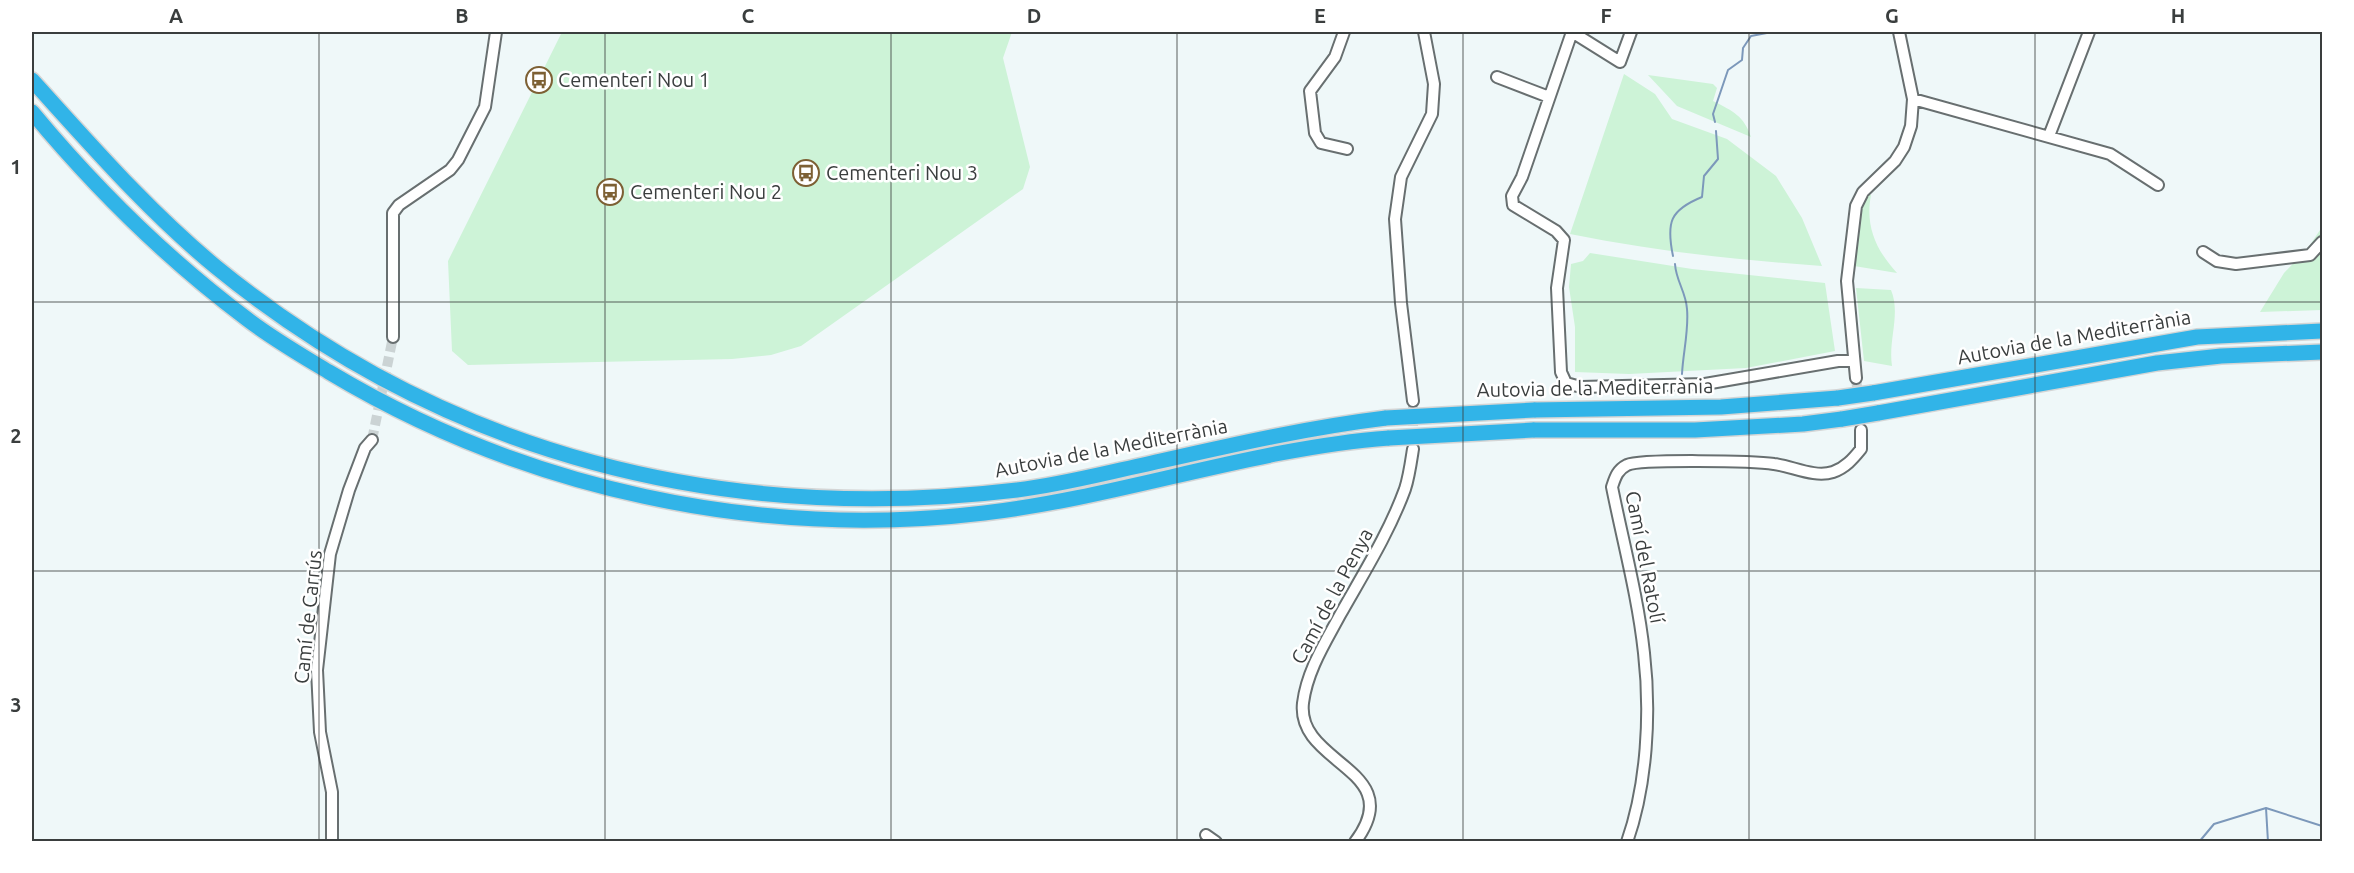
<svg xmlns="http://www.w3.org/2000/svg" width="2354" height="873" font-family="Ubuntu,sans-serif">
<rect width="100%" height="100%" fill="#eff8f9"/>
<path fill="#cdf3d7" d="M 562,32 L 1012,32 L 1003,58 L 1030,167 L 1023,189 L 801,346 L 771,355 L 732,359 L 468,365 L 452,351 L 448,261 Z
M 1624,74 L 1655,94 L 1672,119 L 1727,139 L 1776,176 L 1802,218 L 1822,266 C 1737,260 1654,251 1570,234 Z
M 1648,75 L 1713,84 L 1717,88 L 1713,101 C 1733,111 1744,116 1751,137 L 1677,106 Z
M 1865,194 L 1871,195 C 1865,226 1876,250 1897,273 L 1854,266 L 1859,212 Z
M 2322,227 L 2322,310 L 2260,312 L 2284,273 L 2308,248 Z
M 1590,253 L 1692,269 L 1825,283 L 1835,351 L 1746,368 L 1629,374 L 1575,372 L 1575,327 L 1569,287 L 1571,264 L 1583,261 Z
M 1856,288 L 1891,290 C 1901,314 1888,340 1892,366 L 1864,361 Z"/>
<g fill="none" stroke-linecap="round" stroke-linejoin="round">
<path stroke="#7c98ba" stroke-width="2" d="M 1715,122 L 1713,114 L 1728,70 L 1742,60 L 1743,48 L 1751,36 L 1772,32
M 1673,256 C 1666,222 1670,210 1702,197 L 1704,176 L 1718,159 L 1716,131
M 1675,264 C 1676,281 1686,292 1687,309 C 1689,330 1683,353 1682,374
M 2266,808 L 2268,842
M 2199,842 L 2214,824 L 2266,808 L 2322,826"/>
<path stroke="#cbd3d4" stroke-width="10" stroke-dasharray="10 5" stroke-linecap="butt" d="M 1856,378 L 1861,423
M 1413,401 L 1413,443
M 372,440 L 393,337"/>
<defs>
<path id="minor" d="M 1344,32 L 1335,57 L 1310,91 L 1315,133 L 1321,143 L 1347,149
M 1572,32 L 1522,177 L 1512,196 L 1513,205 L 1556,231 L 1564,240 L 1557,288 L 1561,372 L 1566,383 L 1581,387 L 1705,384 L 1838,361 L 1854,361
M 1572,32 L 1620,62 L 1631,32
M 1497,77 L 1549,97
M 1913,99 L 2110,154 L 2158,185
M 2049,136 L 2089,32
M 2203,252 L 2217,261 L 2236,264 L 2310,255 L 2322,242
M 393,337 L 393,213 L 399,205 L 450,170 L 458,160 L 485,107 L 496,32
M 1856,378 L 1847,281 L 1856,206 L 1863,192 L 1895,161 L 1904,147 L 1911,126 L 1913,99 L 1899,32
M 1413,401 L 1401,303 L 1395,219 L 1401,177 L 1432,114 L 1434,84 L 1424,32
M 1206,835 L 1216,842
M 332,842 L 332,792 L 320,732 L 317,670 L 330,554 L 349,490 L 365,448 L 372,440
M 1355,842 C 1410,769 1296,765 1303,703 C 1307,671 1325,643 1340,615 C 1363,574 1389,533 1405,489 C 1409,477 1411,462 1413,449
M 1627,842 C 1647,785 1651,713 1644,653 C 1638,597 1623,542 1612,487 C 1615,478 1617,470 1627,465 C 1641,459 1754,461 1774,464 C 1792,466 1814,478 1833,472 C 1845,468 1853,459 1861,449 L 1861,430"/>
<path id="highway" d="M 32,80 C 91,145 148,211 216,267 C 447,456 724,525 1017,490 C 1059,485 1101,474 1143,465 C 1223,447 1304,428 1386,418
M 32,112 C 96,189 167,259 247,319 C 273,339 301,355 329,372 C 524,489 758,540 984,513 C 1120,497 1254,448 1389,438
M 1873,393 L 2197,337 L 2322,331
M 1534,410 L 1721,407 L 1838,398
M 1878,413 L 2157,363 L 2221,356 L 2322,352
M 1533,430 L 1695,430 L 1803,424 L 1842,419"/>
</defs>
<use href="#minor" stroke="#686f70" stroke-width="14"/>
<use href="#highway" stroke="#d4d5d5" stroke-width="18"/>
<use href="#minor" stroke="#fff" stroke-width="10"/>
<use href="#highway" stroke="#31b4e8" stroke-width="15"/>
<defs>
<path id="highway-bridge" d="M 1838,398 L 1873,393
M 1386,418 L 1534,410
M 1842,419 L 1878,413
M 1389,438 L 1533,430"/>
</defs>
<use href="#highway-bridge" stroke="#d4d5d5" stroke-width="18" stroke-linecap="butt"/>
<use href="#highway-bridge" stroke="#31b4e8" stroke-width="15"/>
</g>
<path fill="none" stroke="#3a3e3e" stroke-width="1.5" stroke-opacity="0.55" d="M 319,32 L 319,842M 605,32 L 605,842M 891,32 L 891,842M 1177,32 L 1177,842M 1463,32 L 1463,842M 1749,32 L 1749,842M 2035,32 L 2035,842M 32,302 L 2322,302M 32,571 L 2322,571"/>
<defs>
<symbol id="bus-ring" viewBox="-11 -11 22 22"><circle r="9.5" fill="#fff" stroke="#7d6034" stroke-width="1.5"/><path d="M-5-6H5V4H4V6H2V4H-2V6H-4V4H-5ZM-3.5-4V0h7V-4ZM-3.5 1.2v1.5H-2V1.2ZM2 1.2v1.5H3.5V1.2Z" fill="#7d6034"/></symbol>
</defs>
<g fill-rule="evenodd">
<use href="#bus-ring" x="524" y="65" width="30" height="30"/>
<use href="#bus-ring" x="791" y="158" width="30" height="30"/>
<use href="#bus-ring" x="595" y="177" width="30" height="30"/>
</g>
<g text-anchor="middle" stroke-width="5" stroke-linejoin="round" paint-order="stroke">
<g font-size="20" fill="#3a3e3e" stroke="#fff" text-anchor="start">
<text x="558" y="87">Cementeri Nou 1</text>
<text x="826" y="180">Cementeri Nou 3</text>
<text x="630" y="199">Cementeri Nou 2</text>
</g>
<g font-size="20" fill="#3a3e3e" stroke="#fff">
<text transform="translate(2074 337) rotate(-10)" y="7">Autovia de la Mediterrània</text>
<text transform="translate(1595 388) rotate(-1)" y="7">Autovia de la Mediterrània</text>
<text transform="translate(1111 448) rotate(-11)" y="7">Autovia de la Mediterrània</text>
<text transform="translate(1645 557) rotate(79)" y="7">Camí del Ratolí</text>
<text transform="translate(1332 596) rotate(-62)" y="7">Camí de la Penya</text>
<text transform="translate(308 617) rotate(-84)" y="7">Camí de Carrús</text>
</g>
</g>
<rect width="2354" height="873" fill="none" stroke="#ffffff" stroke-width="66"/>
<rect x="33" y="33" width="2288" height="807" fill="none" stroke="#3a3e3e" stroke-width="2"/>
<g font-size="20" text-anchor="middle" font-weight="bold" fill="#3a3e3e">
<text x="176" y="23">A</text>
<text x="462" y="23">B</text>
<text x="748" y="23">C</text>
<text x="1034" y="23">D</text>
<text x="1320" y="23">E</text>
<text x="1606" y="23">F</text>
<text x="1892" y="23">G</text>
<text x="2178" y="23">H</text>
<text x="16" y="174">1</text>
<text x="16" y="443">2</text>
<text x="16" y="712">3</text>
</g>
</svg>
